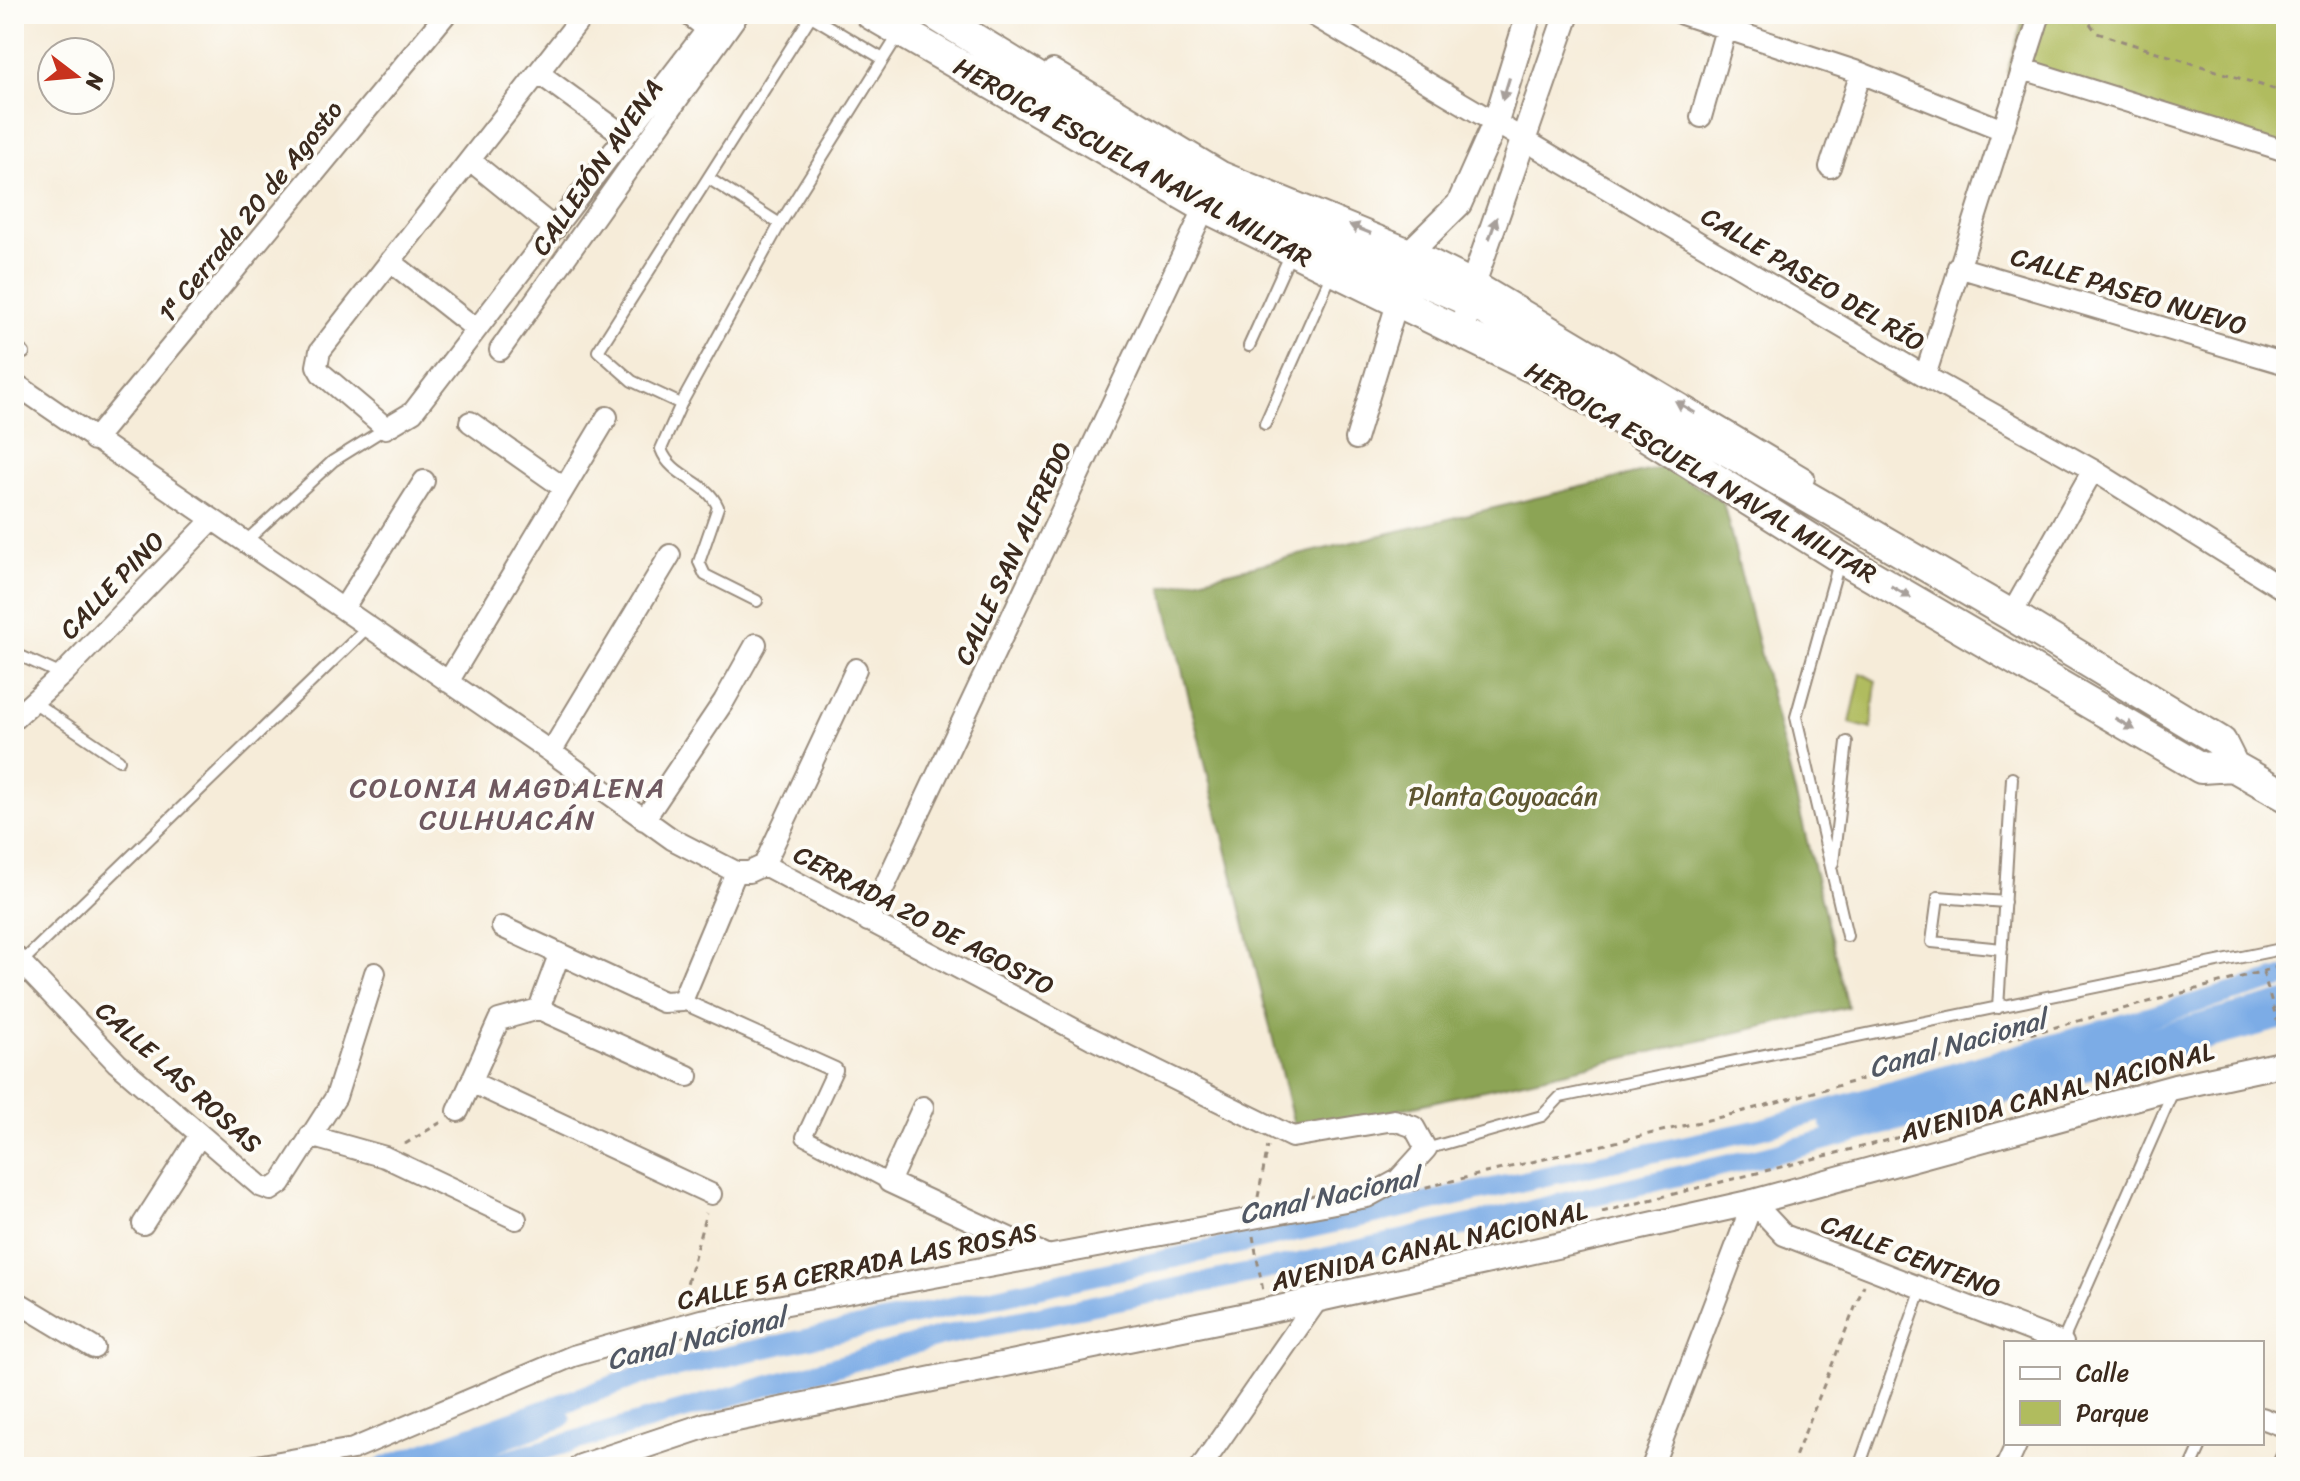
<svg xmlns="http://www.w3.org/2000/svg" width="2300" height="1481" font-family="Sriracha,sans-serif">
<rect width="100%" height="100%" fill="#fdfcf7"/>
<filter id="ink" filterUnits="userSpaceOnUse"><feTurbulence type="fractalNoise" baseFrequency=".0125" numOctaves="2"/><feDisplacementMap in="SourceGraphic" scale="16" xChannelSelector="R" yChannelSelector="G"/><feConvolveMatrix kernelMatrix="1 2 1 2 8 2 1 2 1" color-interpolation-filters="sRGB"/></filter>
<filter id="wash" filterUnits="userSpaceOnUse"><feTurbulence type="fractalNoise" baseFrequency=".006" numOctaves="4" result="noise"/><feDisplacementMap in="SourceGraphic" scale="32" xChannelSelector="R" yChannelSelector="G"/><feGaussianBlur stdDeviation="1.8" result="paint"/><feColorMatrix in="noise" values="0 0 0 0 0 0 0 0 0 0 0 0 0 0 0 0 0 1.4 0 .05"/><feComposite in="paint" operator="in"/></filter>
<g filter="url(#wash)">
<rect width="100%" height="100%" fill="#f6ecd9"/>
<path fill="#b0bc5e" stroke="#76733e" stroke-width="2" d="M 2025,14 L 2286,14 L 2286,161 L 2007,72 Z
M 1861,673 L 1876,681 L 1871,729 L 1850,723 Z"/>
<path fill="#8ca455" stroke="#64673a" stroke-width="2" d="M 1664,467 L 1723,502 L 1848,1007 L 1296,1133 L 1162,588 Z"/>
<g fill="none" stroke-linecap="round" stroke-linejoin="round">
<path stroke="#7bace6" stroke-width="20" d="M 1830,1122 L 2286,1001
M 384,1467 L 642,1375 L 1760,1129 L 2286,977
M 431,1467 L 561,1418
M 484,1467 L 942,1336 L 1323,1258 L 1769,1155 L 2286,1018"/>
</g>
</g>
<g filter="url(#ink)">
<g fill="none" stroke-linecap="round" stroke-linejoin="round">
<defs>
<path id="service" d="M 708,178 L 780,224
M 14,346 L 24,353
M 1249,346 L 1291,253
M 681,404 L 780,224 L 899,34
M 1265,424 L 1332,273
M 245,542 L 333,461 L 386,428
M 1840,559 L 1796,717 L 1847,936
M 757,601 L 705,575 L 699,562 L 718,507 C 706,479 672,479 661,449 L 681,404 L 632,381 L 598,351 L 811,16 L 883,59
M 14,653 L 62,675
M 32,701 L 119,760
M 1833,863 L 1847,742
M 2002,949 L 1932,942 L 1938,897 L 2005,902
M 22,962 L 368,627
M 1998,1008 L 2012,778
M 1426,1149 L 1542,1116 L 1560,1097 L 2286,948
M 2062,1343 L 2174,1089
M 1859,1467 L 1922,1288
M 2191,1467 L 2202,1443"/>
<path id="pedestrian" d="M 682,1001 L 835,1070 L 804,1137 L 889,1182"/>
<path id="minor" d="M 584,14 L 320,351 L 317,366 L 321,373 L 386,428 L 413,412 L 719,14
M 688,14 L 707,29
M 1311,14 L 1925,376 L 2093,470 L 2286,591
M 1682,14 L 1861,73 L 2003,130
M 2023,69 L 2286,151
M 1053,70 L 1222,172 L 1412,250 L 1474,281 L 1804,478
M 540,74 L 625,136
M 1701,117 L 1726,29
M 471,161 L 555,229
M 1830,167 L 1861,73
M 390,261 L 476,329
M 1958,267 L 2286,364
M 500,350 L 738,14
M 1925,376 L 2040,14
M 14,383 L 551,752 L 672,839 L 736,872 L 749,872 L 764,865 L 1091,1038 L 1292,1137 L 1394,1120 L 1414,1127 L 1426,1149 L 1398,1180 L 1367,1197 L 701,1320 L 573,1356 L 353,1449 L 251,1467
M 470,422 L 564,488
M 1356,439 L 1397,303
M 94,440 L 446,14
M 343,609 L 424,481
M 2011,615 L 2093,470
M 448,682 L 607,417
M 14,719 L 62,675 L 212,520
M 551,752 L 670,555
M 644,820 L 724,701 L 756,644
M 764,865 L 856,669
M 868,921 L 1205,207
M 502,927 L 663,1002 L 682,1001 L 736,872
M 14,955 L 117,1063 L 260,1186 L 271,1190 L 281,1183 L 336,1097 L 375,973
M 539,1009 L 688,1076
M 471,1082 L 711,1194
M 923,1107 L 889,1182 L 1048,1256
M 458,1111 L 499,1020 L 539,1009 L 559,955
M 310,1136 L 385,1157 L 516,1219
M 143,1224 L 200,1135
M 14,1300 L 94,1348
M 2262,1418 L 2286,1427
M 1201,1467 L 1318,1299
M 1652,1467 L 1753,1202 L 1784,1235 L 2063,1343
M 2006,1467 L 2017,1443
M 2282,1467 L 2286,1458"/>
<path id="tertiary" d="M 1394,268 L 1459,204 L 1496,121 L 1529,14
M 1461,334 L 1474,281 L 1567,14
M 581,1467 L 707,1425 L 1266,1311 L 1753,1202 L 2175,1087 L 2286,1063"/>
<path id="primary" d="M 871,14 L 1205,207 L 1558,380 L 1841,558 L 2201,768 L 2233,766 L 2286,796
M 934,14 L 1217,188 L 1471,302 L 2011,615 L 2221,742 L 2233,766"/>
</defs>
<use href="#service" stroke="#988b7c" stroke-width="14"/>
<use href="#pedestrian" stroke="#988b7c" stroke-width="18"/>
<use href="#minor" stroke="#988b7c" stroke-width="24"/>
<use href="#tertiary" stroke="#988b7c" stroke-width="28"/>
<use href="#primary" stroke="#988b7c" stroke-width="34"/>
<path stroke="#988b7c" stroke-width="3" stroke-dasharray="6 6" stroke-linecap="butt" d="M 2083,14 L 2097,33 L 2286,93
M 2263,972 L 2283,1041
M 405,1144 L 443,1121
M 1414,1190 L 1729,1115 L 2286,965
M 1258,1197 L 1268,1146
M 1602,1212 L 1936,1128
M 1253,1236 L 1263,1291
M 681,1306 L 706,1213
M 1791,1467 L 1864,1285"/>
<use href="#service" stroke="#fff" stroke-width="10"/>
<use href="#pedestrian" stroke="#fff" stroke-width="14"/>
<use href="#minor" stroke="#fff" stroke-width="20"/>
<use href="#tertiary" stroke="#fff" stroke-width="24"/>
<use href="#primary" stroke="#fff" stroke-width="30"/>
</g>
<defs><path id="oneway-solid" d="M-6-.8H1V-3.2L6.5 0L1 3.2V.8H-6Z" transform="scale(2)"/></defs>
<g fill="#a79f9a">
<use href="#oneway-solid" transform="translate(1506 89) rotate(107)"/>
<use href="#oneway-solid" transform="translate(1493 228) rotate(-71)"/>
<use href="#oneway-solid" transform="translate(1360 229) rotate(-158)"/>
<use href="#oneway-solid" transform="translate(1685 407) rotate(-149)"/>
<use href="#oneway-solid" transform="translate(1901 592) rotate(30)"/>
<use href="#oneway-solid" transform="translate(2125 724) rotate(30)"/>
</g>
</g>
<g text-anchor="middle" stroke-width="7" stroke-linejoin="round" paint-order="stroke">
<g font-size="26" fill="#3b2a1e" stroke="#fdfcf7">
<text transform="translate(1133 162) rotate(29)" y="9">HEROICA ESCUELA NAVAL MILITAR</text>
<text transform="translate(597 167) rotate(-55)" y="9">CALLEJÓN AVENA</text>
<text transform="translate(250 211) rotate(-51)" y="9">1ª Cerrada 20 de Agosto</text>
<text transform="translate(1813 279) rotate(31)" y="9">CALLE PASEO DEL RÍO</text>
<text transform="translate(2129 291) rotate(17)" y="9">CALLE PASEO NUEVO</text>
<text transform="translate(1701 472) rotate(31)" y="9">HEROICA ESCUELA NAVAL MILITAR</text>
<text transform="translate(1013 553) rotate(-65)" y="9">CALLE SAN ALFREDO</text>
<text transform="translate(112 585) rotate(-46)" y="9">CALLE PINO</text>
<text transform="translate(924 920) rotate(28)" y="9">CERRADA 20 DE AGOSTO</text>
<text transform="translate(179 1077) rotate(42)" y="9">CALLE LAS ROSAS</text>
<text transform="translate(2057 1092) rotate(-15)" y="9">AVENIDA CANAL NACIONAL</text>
<text transform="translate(1429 1246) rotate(-13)" y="9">AVENIDA CANAL NACIONAL</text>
<text transform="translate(1911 1256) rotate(21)" y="9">CALLE CENTENO</text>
<text transform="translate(857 1266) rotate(-11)" y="9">CALLE 5A CERRADA LAS ROSAS</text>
</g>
<g font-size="26" fill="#5e5631" stroke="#fdfcf7">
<text x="1503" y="805">Planta Coyoacán</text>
</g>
<g font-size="28" letter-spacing="2" fill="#6f5960" stroke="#fdfcf7">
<text x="508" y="797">COLONIA MAGDALENA<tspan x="508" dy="32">CULHUACÁN</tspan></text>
</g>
<g font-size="28" font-style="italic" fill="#515864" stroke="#fdfcf7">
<text transform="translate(1957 1043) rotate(-16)" y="10">Canal Nacional</text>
<text transform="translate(1329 1195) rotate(-12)" y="10">Canal Nacional</text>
<text transform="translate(696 1338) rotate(-14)" y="10">Canal Nacional</text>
</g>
</g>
<rect width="2300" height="1481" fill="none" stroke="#fdfcf7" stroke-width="48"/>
<rect x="2004" y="1341" width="260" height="104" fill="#fdfcf7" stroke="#afa8a0" stroke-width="2"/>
<rect x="2020" y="1367" width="40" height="12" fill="#ffffff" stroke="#afa8a0" stroke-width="2"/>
<text x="2076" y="1381" font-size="24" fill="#3b2a1e">Calle</text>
<rect x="2020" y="1401" width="40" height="24" fill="#b0bc5e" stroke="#afa8a0" stroke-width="2"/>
<text x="2076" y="1421" font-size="24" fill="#3b2a1e">Parque</text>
<g transform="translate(76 76) rotate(106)"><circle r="38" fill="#fdfcf7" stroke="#afa8a0" stroke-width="2"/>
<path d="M0-6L14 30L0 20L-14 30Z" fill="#c8321e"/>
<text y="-12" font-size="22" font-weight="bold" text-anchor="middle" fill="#3b2a1e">N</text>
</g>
</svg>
